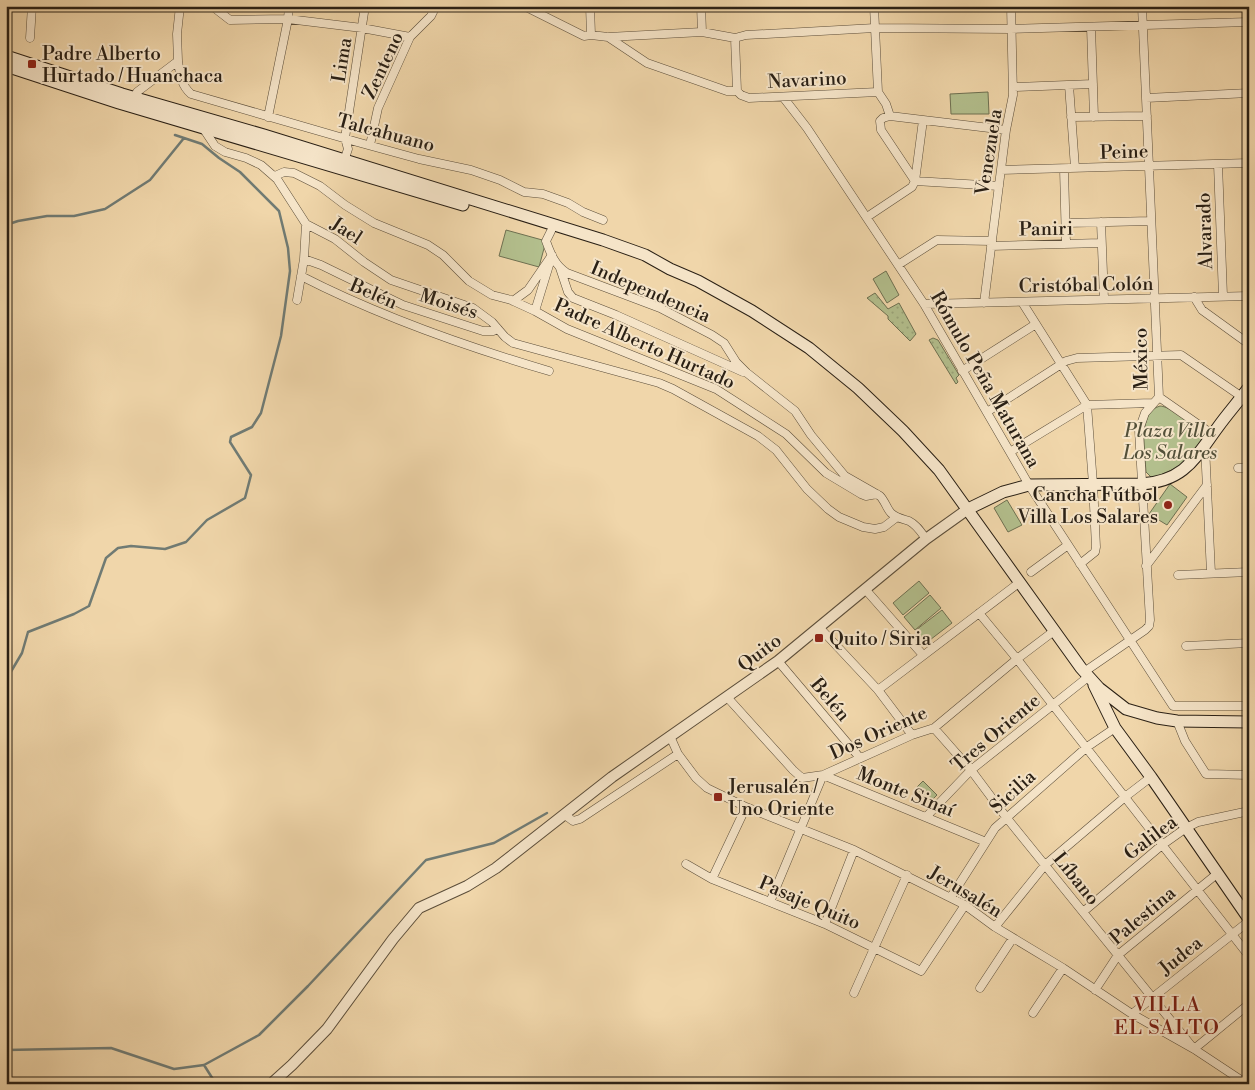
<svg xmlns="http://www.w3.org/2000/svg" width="1255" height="1090" font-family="'Libre Bodoni',serif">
<defs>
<pattern id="grass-dots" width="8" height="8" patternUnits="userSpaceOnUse" patternTransform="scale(1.25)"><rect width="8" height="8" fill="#b3bf8d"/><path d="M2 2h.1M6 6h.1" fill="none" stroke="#9aa479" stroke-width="1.8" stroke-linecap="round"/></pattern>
</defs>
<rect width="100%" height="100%" fill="#f0d6aa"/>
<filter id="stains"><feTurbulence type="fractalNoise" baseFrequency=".004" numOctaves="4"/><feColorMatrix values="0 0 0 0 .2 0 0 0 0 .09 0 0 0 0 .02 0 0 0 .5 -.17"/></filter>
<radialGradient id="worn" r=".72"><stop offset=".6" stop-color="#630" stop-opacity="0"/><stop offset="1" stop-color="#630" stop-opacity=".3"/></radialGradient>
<path fill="url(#grass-dots)" stroke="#6e7051" d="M 875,293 L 888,309 L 899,303 L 916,334 L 910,341 L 888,319 L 888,316 L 867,298 Z
M 933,338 L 938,340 L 959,375 L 956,378 L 958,382 L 956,384 L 929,340 Z"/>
<path fill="#b3bf8d" stroke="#6e7051" d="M 988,92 L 989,114 L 951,114 L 950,94 Z
M 506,230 L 546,241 L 539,267 L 499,256 Z
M 886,271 L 899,295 L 887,303 L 873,279 Z
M 1160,406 C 1169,406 1194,424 1200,432 C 1202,434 1202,436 1202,439 C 1195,461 1172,471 1152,478 L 1146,472 C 1145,454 1137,412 1160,406 Z
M 1170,484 L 1187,497 L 1167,525 L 1149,514 Z
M 1007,500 L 1022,525 L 1008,532 L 994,508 Z
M 919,581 L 929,593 L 903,615 L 893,603 Z
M 930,595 L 941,608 L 915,630 L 904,617 Z
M 942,610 L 952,623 L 926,643 L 916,630 Z
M 923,781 L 937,795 L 929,803 L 915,789 Z"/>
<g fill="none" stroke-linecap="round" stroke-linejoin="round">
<path stroke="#707b74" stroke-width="2.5" d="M 6,225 L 18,221 L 47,216 L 74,216 L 105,209 L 150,180 L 184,138
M 6,680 L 22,653 L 28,632 L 74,614 L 89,606 L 106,558 L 118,548 L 131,546 L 165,549 L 186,542 L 207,520 L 245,498 L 251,475 L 230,442 L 231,437 L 252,427 L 261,413 L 281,336 L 290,271 L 288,248 L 279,211 L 240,172 L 219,158 L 202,144 L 175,135
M 6,1050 L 111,1048 L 174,1069 L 204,1065 L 259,1035 L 308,986 L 426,860 L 494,843 L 547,813
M 204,1065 L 216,1084"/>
<defs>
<path id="minor" d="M 212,6 L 230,20 L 288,19 L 362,28 L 410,37
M 524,6 L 584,36 L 591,35 L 608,37 L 702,32 L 735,38 L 746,35 L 875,28 L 1011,29 L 1249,22
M 590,6 L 591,35
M 701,6 L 702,32
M 874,6 L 878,92
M 1091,27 L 1094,117
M 608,37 L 647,63 L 727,91 L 737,91 L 741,95 L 749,98 L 878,92
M 30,38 L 32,6
M 735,38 L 737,91
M 178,61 C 180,75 181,85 191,94 L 357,142 L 419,159 L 471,170 L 500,180 L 524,192 L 543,194 L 568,203 L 583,212 L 603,220
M 1069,85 L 1075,168
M 1014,87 L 1093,84
M 878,92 L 886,104 L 890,116
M 783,97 L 807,128 L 924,304 L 1029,485 L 1173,706 L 1249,706
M 1146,98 L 1249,93
M 133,100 L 137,92 L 178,61 L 177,34 L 180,6
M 268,117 L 288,19 L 289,6
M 1071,117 L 1147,116
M 203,128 L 215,146 L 225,152 L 246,158 L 261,165 L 277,179 L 306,224 L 335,239 L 364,262 L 391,280 L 473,308 L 492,322 L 505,337 L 513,343 L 659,383 L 673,389 L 758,436 L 776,450 L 807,489 L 828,509 L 839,517 L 863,527 L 875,529 L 884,527 L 897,517
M 370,145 L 378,108 L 410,37 L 431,16 L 436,6
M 343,164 L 348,149 L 345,138 L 365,6
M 1218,164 L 1223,296
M 1064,169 L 1066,244
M 1001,170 L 1249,163
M 275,176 L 284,172 L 294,173 L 320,186 L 345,205 L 374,223 L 428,245 L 443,255 L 469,281 L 492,295 L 511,300 L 535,311 L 567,329 L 716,389 L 786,434 L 826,473 L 861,494 L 866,496 L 877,494
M 915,181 L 881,130 L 880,121 L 883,118 L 890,116 L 1006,130
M 915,181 L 923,120
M 867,217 L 912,187 L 915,181 L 999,186
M 1101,222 L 1104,299
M 1066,223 L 1151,221
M 551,231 L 546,241 C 551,255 555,265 567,273 L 660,308 L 712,335 L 724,343 L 736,362 L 747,373 L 795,411 L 811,435 L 845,476 L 880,496 C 885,501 887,509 891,513 C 896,518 903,519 909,521 C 917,525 921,532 926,539
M 991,246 L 1101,243
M 304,259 L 321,265 L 403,305 L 483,331 L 493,331 L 498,329
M 898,265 L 937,240 L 992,241
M 560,268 L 568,292 L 573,298 L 616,315 L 743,372
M 301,276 C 381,317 464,346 549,371
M 1194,297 L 1202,310 L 1249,344
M 297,300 L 304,259 L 306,224
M 511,300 L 513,301 L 528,290 L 552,255
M 1022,302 L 1087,405 L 1093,484 L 1096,547 L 1095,552 L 1080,564
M 984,303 L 1006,130 L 1013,95 L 1011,6
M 924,304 L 1249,296
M 535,311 L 550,262
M 962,371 L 1036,324
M 1159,397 L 1212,434
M 987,412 L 1066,361 L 1077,358 L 1181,355 L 1242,397
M 1205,446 L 1211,573
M 1010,452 L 1087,405 L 1152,403
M 1238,468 L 1249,468
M 1146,566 L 1207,485
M 1031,572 L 1068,545
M 1178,575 L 1249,572
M 865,589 L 923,655
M 979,613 L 1017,659 L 1249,956
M 819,627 L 878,690 L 912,735
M 1186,646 L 1249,643
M 778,661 L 860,758
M 1084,672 L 1145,630 L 1149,626 L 1150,620 L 1139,430 L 1145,413 L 1159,397 L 1142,6
M 878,690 L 1020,582
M 727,697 L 793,770 L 802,778 L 823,775 L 986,842
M 1177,721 L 1185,741 L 1206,774 L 1249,775
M 934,728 L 971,770 L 1006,817 L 1194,1049 L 1249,1004
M 670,736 L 678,754 L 696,778 L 707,788 L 746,807 L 854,850 L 965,905 L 995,927 L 1063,968 L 1132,1014 L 1194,1049 L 1247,1084
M 565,815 L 573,821 L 580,819 L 678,754
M 926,817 L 971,770 L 1088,677
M 686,864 L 712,879 L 825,924 L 921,971 L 965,905
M 712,879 L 746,807
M 951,897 L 995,828 L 1087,747 L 1115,728
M 770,902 L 823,775 L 912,735 L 934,728 L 1017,659 L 1054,631
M 1083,912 L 1162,845 L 1186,828 L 1198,822 L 1249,811
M 825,924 L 854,850
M 995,927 L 1045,865 L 1125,797 L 1151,777
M 980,988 L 1013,938
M 1095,990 L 1118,955 L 1218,873
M 854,993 L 907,875
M 1033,1013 L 1063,968
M 1132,1014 L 1249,921"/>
<path id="tertiary" d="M 271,1084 L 292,1065 L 327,1029 L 393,939 L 419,908 L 467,886 L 496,868 L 612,777 L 778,661 L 926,539 L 968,509"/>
<path id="secondary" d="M 6,56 L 122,94 L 264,135 L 603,240 L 645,255 L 670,269 L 698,281 L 752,311 L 809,348 L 858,388 L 903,431 L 939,470 L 1081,668 L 1099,688 L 1126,709 L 1157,718 L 1177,721 L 1249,722
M 6,66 L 119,103 L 463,205
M 968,509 L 1003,492 L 1029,485 L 1141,484 C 1185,481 1195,458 1218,427 C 1228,413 1239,401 1249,387
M 1094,685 L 1115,728 L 1151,777 L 1249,919"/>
</defs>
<use href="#minor" stroke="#5c4e3a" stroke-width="9"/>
<use href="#tertiary" stroke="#5c4e3a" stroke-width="12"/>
<use href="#secondary" stroke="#2a2015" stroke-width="13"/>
<use href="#minor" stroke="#f5e4c8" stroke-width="8"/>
<use href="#tertiary" stroke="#f5e4c8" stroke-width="10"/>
<use href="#secondary" stroke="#f5e4c8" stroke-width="11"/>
</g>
<g fill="#8f2418" stroke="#f5e4c8" stroke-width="2">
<rect x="27" y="59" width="10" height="10" rx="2.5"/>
<circle cx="1168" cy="505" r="5"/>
<rect x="814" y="633" width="10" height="10" rx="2.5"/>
<rect x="713" y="792" width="10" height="10" rx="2.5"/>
</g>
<g text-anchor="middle" stroke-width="4" stroke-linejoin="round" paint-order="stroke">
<g font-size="19" fill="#2a2015" stroke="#f5e4c8" text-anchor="start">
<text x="42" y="60">Padre Alberto<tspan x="42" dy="22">Hurtado / Huanchaca</tspan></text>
<text x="1158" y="501" text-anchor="end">Cancha Fútbol<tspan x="1158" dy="22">Villa Los Salares</tspan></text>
<text x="829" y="645">Quito / Siria</text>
<text x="728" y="793">Jerusalén /<tspan x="728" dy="22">Uno Oriente</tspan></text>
</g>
<g font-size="19" fill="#2a2015" stroke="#f5e4c8">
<text transform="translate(341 60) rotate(-81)" y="7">Lima</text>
<text transform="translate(382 65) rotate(-65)" y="7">Zenteno</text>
<text transform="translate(807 79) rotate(-3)" y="7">Navarino</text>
<text transform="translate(386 132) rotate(15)" y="7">Talcahuano</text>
<text transform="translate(1124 151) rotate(-2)" y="7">Peine</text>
<text transform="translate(988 152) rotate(-81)" y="7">Venezuela</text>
<text transform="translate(1046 228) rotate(-1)" y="7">Paniri</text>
<text transform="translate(347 230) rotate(33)" y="7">Jael</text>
<text transform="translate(1204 231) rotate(-92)" y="7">Alvarado</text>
<text transform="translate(1086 284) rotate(-1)" y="7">Cristóbal Colón</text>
<text transform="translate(651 291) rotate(23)" y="7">Independencia</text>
<text transform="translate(374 293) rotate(23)" y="7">Belén</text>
<text transform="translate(449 303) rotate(18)" y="7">Moisés</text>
<text transform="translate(645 343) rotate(24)" y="7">Padre Alberto Hurtado</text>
<text transform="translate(1140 359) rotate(-91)" y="7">México</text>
<text transform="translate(986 379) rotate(60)" y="7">Rómulo Peña Maturana</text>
<text transform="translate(759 652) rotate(-37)" y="7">Quito</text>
<text transform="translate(831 699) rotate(50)" y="7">Belén</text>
<text transform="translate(878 732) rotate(-24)" y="7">Dos Oriente</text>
<text transform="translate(995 732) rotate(-40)" y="7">Tres Oriente</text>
<text transform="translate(906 791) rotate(22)" y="7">Monte Sinaí</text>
<text transform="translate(1012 791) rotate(-42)" y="7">Sicilia</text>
<text transform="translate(1150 837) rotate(-37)" y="7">Galilea</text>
<text transform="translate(1077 878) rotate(51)" y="7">Líbano</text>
<text transform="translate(966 891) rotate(31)" y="7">Jerusalén</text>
<text transform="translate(810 902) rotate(23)" y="7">Pasaje Quito</text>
<text transform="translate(1142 915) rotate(-40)" y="7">Palestina</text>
<text transform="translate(1180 955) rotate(-39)" y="7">Judea</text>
</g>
<g font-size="19" font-style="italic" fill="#535039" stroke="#f5e4c8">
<text x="1170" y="437">Plaza Villa<tspan x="1170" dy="22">Los Salares</tspan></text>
</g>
<g font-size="20" letter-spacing="1" fill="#7a1f14" stroke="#f5e4c8">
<text x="1167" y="1011">VILLA<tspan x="1167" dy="23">EL SALTO</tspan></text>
</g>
</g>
<rect width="1255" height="1090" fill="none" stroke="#f0d6aa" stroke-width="25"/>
<rect x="8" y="8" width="1240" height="1075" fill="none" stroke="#2a2015" stroke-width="2.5"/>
<rect x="12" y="12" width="1230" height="1065" fill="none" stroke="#2a2015"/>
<rect width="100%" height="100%" filter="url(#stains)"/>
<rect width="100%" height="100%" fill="url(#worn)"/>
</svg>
